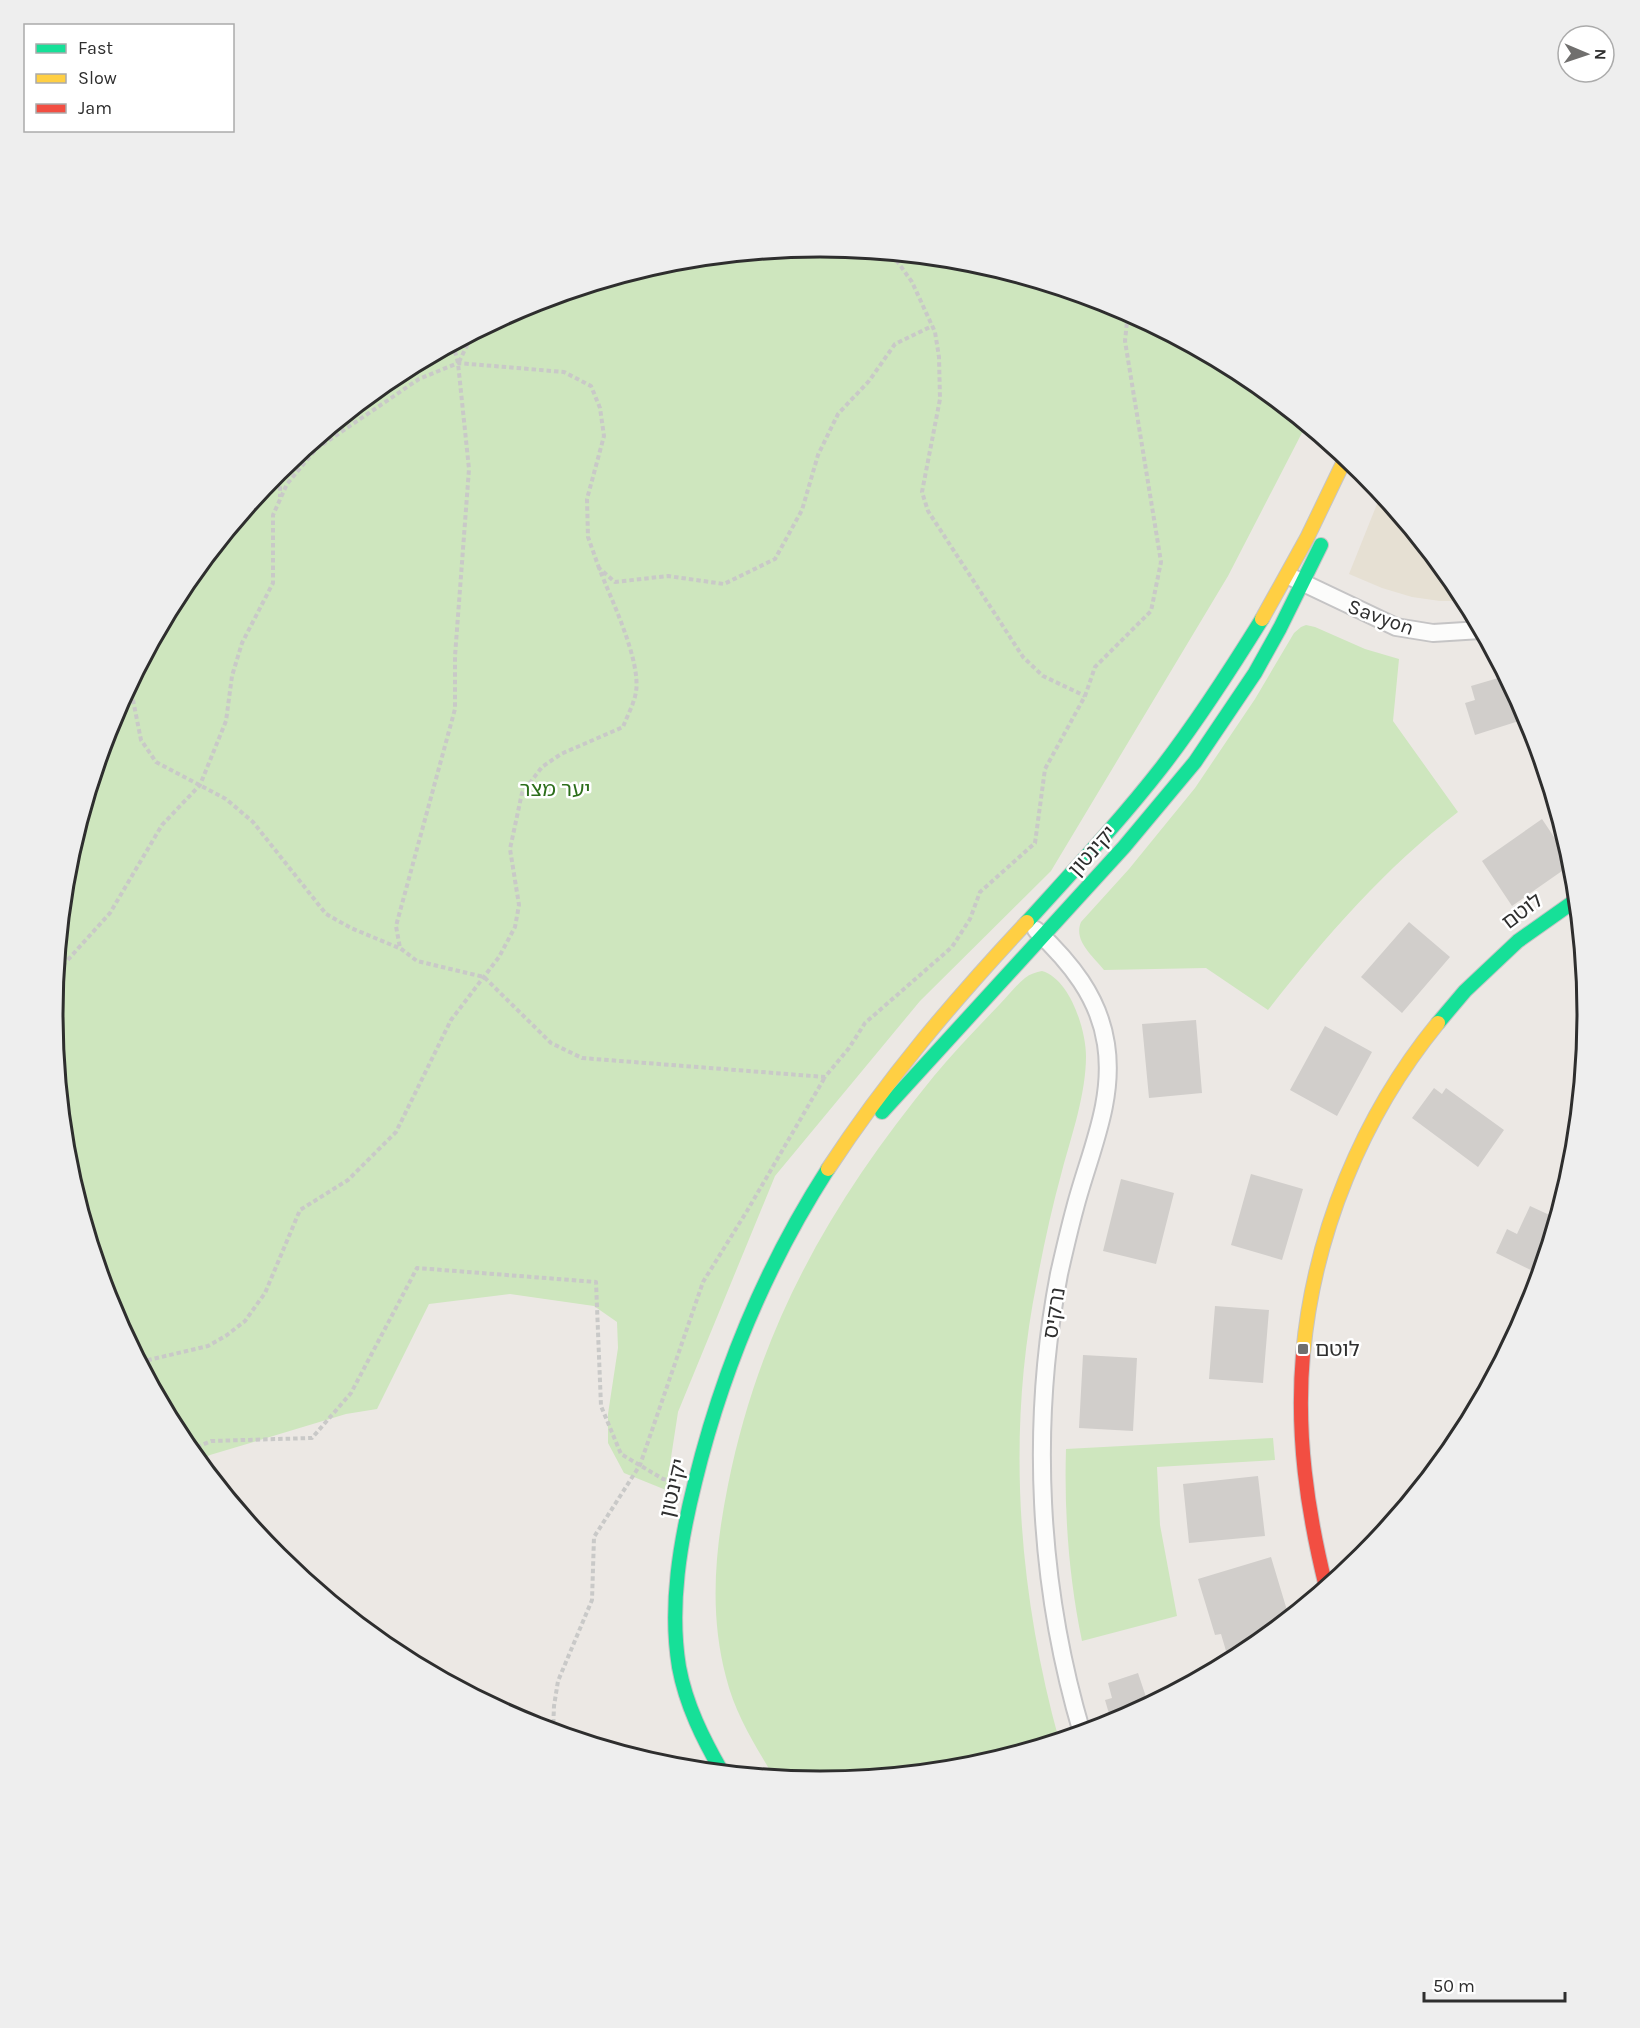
<svg xmlns="http://www.w3.org/2000/svg" width="1640" height="2028" font-family="Karla,'Noto Sans Hebrew',sans-serif">
<rect width="100%" height="100%" fill="#ece8e4"/>
<path fill="#e6e0d3" d="M 1381,494 L 1458,588 L 1466,601 L 1440,601 L 1412,597 L 1382,588 L 1349,574 Z"/>
<path fill="#cee6be" d="M 820,247 L 970,261 L 1114,305 L 1247,376 L 1306,425 L 1228,576 L 1051,871 L 920,1001 L 775,1176 L 678,1412 L 666,1490 L 624,1473 L 608,1443 L 608,1414 L 618,1348 L 617,1322 L 594,1306 L 510,1294 L 429,1304 L 377,1409 L 346,1414 L 210,1455 L 199,1461 L 182,1440 L 111,1307 L 67,1163 L 53,1014 L 67,864 L 111,720 L 182,587 L 278,471 L 394,376 L 527,305 L 671,261 Z
M 1306,625 L 1315,627 L 1365,649 L 1399,659 L 1393,721 L 1458,812 C 1385,868 1325,937 1268,1010 L 1206,968 L 1104,970 C 1093,956 1073,941 1081,922 L 1129,869 L 1195,788 L 1255,699 L 1294,633 L 1301,627 Z
M 1042,971 C 1070,979 1086,1030 1086,1056 C 1086,1094 1072,1134 1062,1171 C 1052,1207 1044,1244 1037,1281 C 1006,1434 1018,1591 1059,1740 L 969,1767 L 820,1781 L 774,1777 C 755,1745 735,1714 726,1677 C 709,1613 715,1549 728,1485 C 760,1325 832,1201 934,1076 C 955,1051 977,1028 1000,1004 C 1008,996 1016,985 1025,978 C 1030,974 1036,972 1042,971 Z
M 1273,1438 L 1275,1460 L 1157,1467 L 1160,1525 L 1177,1616 L 1082,1641 C 1069,1578 1064,1513 1066,1449 Z"/>
<path fill="#d1cecb" d="M 1505,676 L 1528,718 L 1475,735 L 1465,703 L 1475,700 L 1471,686 Z
M 1542,819 L 1572,864 L 1512,906 L 1482,861 Z
M 1409,922 L 1450,957 L 1402,1013 L 1361,977 Z
M 1196,1020 L 1202,1093 L 1149,1098 L 1142,1024 Z
M 1325,1026 L 1372,1052 L 1337,1116 L 1290,1090 Z
M 1434,1088 L 1442,1094 L 1446,1088 L 1504,1130 L 1478,1167 L 1412,1118 Z
M 1251,1174 L 1303,1189 L 1282,1260 L 1231,1245 Z
M 1121,1179 L 1174,1193 L 1156,1264 L 1103,1251 Z
M 1530,1206 L 1556,1218 L 1539,1274 L 1496,1253 L 1507,1229 L 1517,1234 Z
M 1215,1306 L 1269,1310 L 1263,1383 L 1209,1379 Z
M 1083,1355 L 1137,1358 L 1133,1431 L 1079,1428 Z
M 1258,1476 L 1265,1536 L 1189,1543 L 1183,1484 Z
M 1271,1557 L 1289,1617 L 1246,1652 L 1229,1661 L 1221,1634 L 1215,1635 L 1198,1579 Z
M 1138,1673 L 1148,1703 L 1134,1708 L 1136,1711 L 1112,1724 L 1105,1700 L 1112,1698 L 1108,1683 Z"/>
<g fill="none" stroke-linecap="round" stroke-linejoin="round">
<defs>
<path id="street" d="M 1293,578 L 1396,627 L 1433,633 L 1481,630
M 1036,930 C 1070,962 1099,997 1106,1044 C 1115,1101 1089,1154 1075,1208 C 1069,1230 1064,1252 1059,1274 C 1030,1425 1038,1585 1082,1733"/>
<path id="fast" d="M 1027,922 C 1073,871 1120,821 1162,767 C 1199,719 1231,669 1262,619
M 1438,1023 L 1465,991 L 1518,941 L 1576,900
M 882,1112 L 1124,847 L 1195,762 L 1255,673 L 1280,628 L 1321,545
M 722,1772 C 703,1739 686,1705 679,1667 C 669,1606 680,1542 695,1482 C 722,1372 767,1264 828,1169"/>
<path id="slow" d="M 1262,619 L 1307,538 L 1346,457
M 828,1169 C 887,1079 954,1000 1027,922
M 1303,1354 C 1314,1234 1362,1116 1438,1023"/>
<path id="jam" d="M 1303,1354 C 1296,1434 1307,1510 1326,1587"/>
</defs>
<use href="#street" stroke="#c5c4c5" stroke-width="20"/>
<use href="#fast" stroke="#c5c4c5" stroke-width="16"/>
<use href="#slow" stroke="#c5c4c5" stroke-width="16"/>
<use href="#jam" stroke="#c5c4c5" stroke-width="16"/>
<path stroke="#c9c9c8" stroke-width="4" stroke-dasharray="4.5 3" stroke-linecap="butt" d="M 892,254 L 912,282 L 935,332 L 939,357 L 940,399 L 922,492 L 928,511 L 1023,657 L 1043,676 L 1085,696
M 453,344 L 458,363 L 469,469 L 455,656 L 455,709 L 396,926 L 400,948 L 417,961 L 484,977 L 551,1043 L 582,1058 L 825,1077 L 849,1048 L 865,1023 L 952,947 L 970,919 L 980,892 L 1035,843 L 1045,769 L 1085,696 L 1095,667 L 1151,611 L 1161,562 L 1125,341 L 1128,312
M 459,362 L 473,333
M 277,472 L 280,477 L 280,497
M 130,685 L 141,740 L 156,762 L 226,799 L 253,822 L 326,914 L 351,928 L 399,948
M 56,979 L 65,963 L 110,913 L 162,825 L 200,785 L 226,721 L 232,676 L 242,643 L 273,583 L 273,515 L 287,484 L 316,449 L 419,379 L 458,363 L 564,372 L 591,386 L 600,408 L 604,436 L 587,499 L 588,537 L 599,568
M 140,1362 L 208,1346 L 227,1335 L 245,1321 L 265,1293 L 300,1210 L 348,1180 L 396,1132 L 451,1020 L 499,957 L 515,927 L 519,905 L 510,849 L 522,793 L 542,767 L 561,754 L 623,727 C 627,716 634,704 636,692 C 641,660 611,599 599,568 L 615,582 L 668,576 L 724,584 L 775,559 L 802,510 L 818,455 L 838,414 L 869,381 L 895,344 L 932,326
M 190,1450 L 211,1441 L 312,1438 L 351,1393 L 417,1268 L 596,1282 L 601,1406 L 621,1454 L 663,1479 L 675,1482
M 553,1731 L 554,1706 L 558,1681 L 592,1600 L 594,1537 L 640,1465 L 703,1282 L 747,1211 L 825,1077"/>
<use href="#street" stroke="#fcfcfb" stroke-width="16"/>
<use href="#fast" stroke="#16e098" stroke-width="14"/>
<use href="#slow" stroke="#ffcf43" stroke-width="14"/>
<use href="#jam" stroke="#f24e42" stroke-width="14"/>
</g>
<rect fill="#706f6e" stroke="#fff" stroke-width="2" x="1297" y="1343" width="12" height="12" rx="3"/>
<g text-anchor="middle" stroke-width="5" stroke-linejoin="round" paint-order="stroke">
<g font-size="21" fill="#2e2e2e" stroke="#fff">
<text transform="translate(1381 617) rotate(20)" y="7">Savyon</text>
<text transform="translate(1092 851) rotate(-48)" y="7">יקינטון</text>
<text transform="translate(1522 911) rotate(-37)" y="7">לוטם</text>
<text transform="translate(1054 1313) rotate(-81)" y="7">נרקיס</text>
<text transform="translate(673 1488) rotate(-77)" y="7">יקינטון</text>
</g>
<g font-size="21" fill="#2c6e1b" stroke="#fff">
<text x="555" y="796">יער מצר</text>
</g>
<g font-size="21" fill="#2e2e2e" stroke="#fff" text-anchor="start">
<text x="1315" y="1356">לוטם</text>
</g>
</g>
<path d="M0 0H1640V2028H0ZM63 1014a757 757 0 1 1 1514 0a757 757 0 1 1-1514 0Z" fill="#eee" fill-rule="evenodd"/>
<path fill="none" stroke="#2e2e2e" stroke-width="3" d="M63 1014a757 757 0 1 1 1514 0a757 757 0 1 1-1514 0Z"/>
<rect x="24" y="24" width="210" height="108" fill="#ffffff" stroke="#ababab" stroke-width="1.5"/>
<rect x="36" y="44" width="30" height="9" fill="#16e098" stroke="#ababab" stroke-width="1.5"/>
<text x="78" y="54" font-size="18" fill="#2e2e2e">Fast</text>
<rect x="36" y="74" width="30" height="9" fill="#ffcf43" stroke="#ababab" stroke-width="1.5"/>
<text x="78" y="84" font-size="18" fill="#2e2e2e">Slow</text>
<rect x="36" y="104" width="30" height="9" fill="#f24e42" stroke="#ababab" stroke-width="1.5"/>
<text x="78" y="114" font-size="18" fill="#2e2e2e">Jam</text>
<g transform="translate(1586 54) rotate(92)"><circle r="28" fill="#ffffff" stroke="#ababab" stroke-width="1.5"/>
<path d="M0-4.5L10 22L0 15L-10 22Z" fill="#706f6e"/>
<text y="-9" font-size="16" font-weight="bold" text-anchor="middle" fill="#2e2e2e">N</text>
</g>
<path d="M1424 1992v9h141v-9" fill="none" stroke="#2e2e2e" stroke-width="3"/>
<text x="1433" y="1992" font-size="18" fill="#2e2e2e" stroke="#ffffff" stroke-width="4.5" paint-order="stroke">50 m</text>
</svg>
